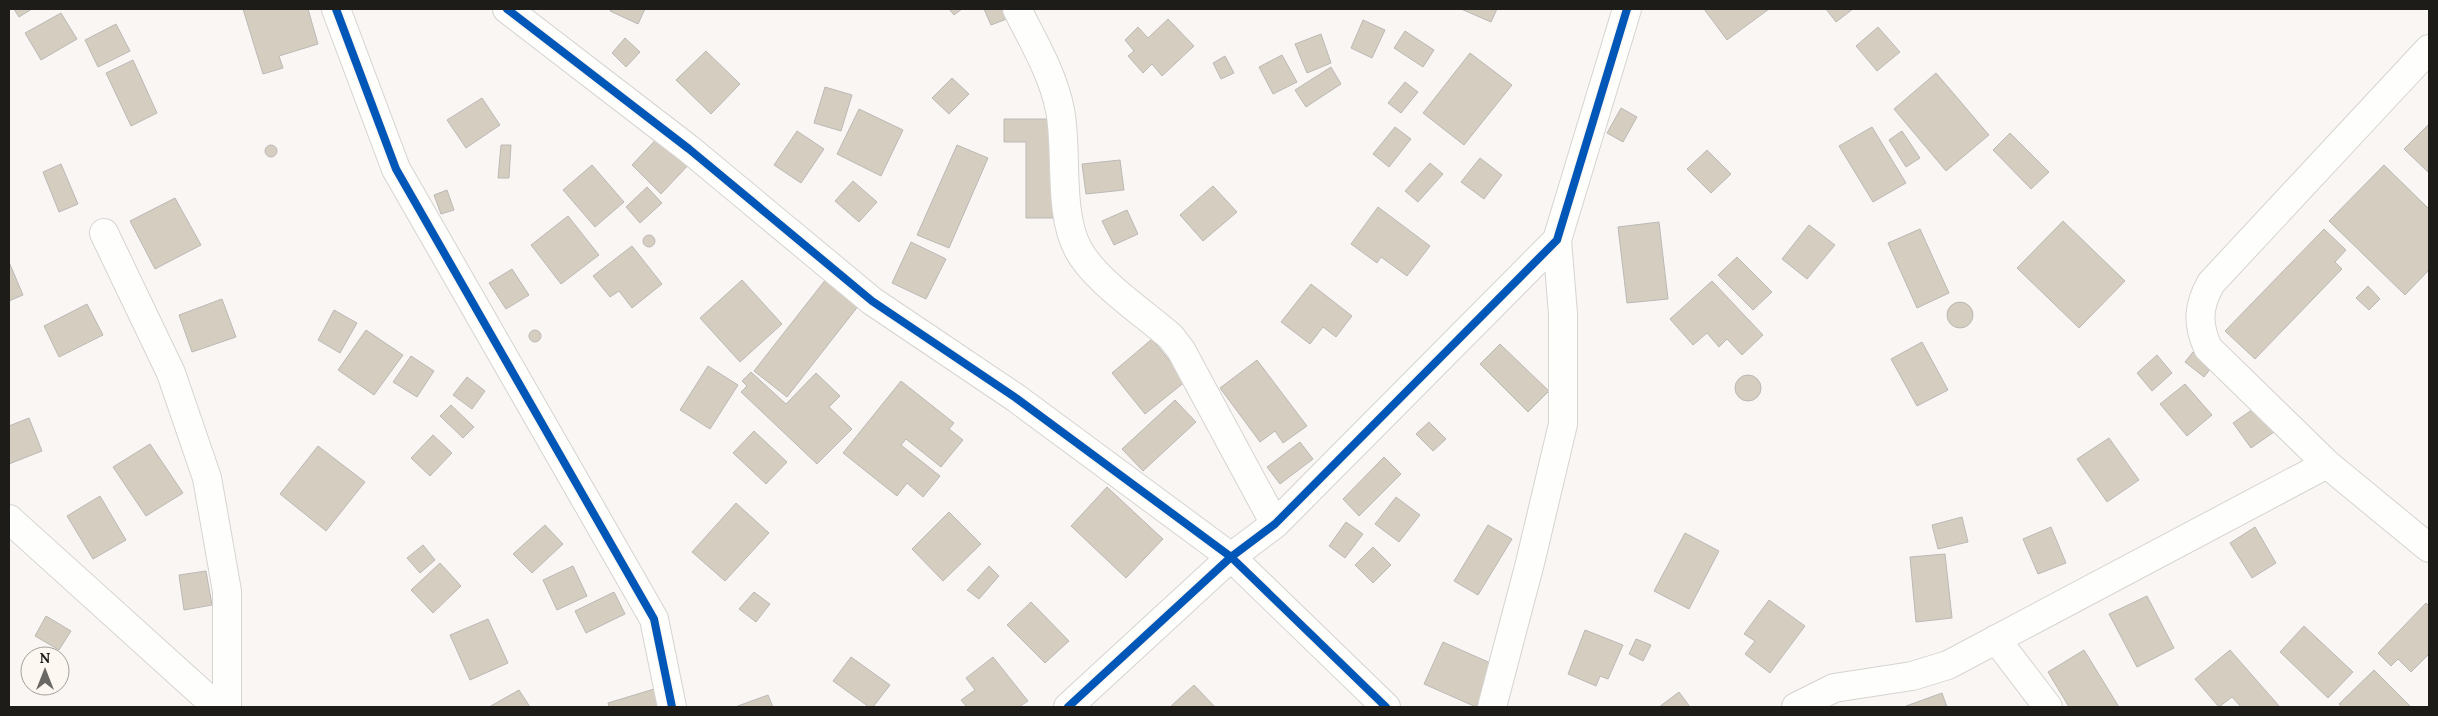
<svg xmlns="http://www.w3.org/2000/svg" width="2438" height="716" font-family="Lora,serif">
<rect width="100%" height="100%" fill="#f9f6f3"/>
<path fill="#d5cdc0" stroke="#bbb9b6" d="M 14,9 L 32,9 L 19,17 Z
M 243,9 L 308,9 L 318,44 L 279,56 L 283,68 L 263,74 Z
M 611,9 L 645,9 L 638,24 L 610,11 Z
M 949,9 L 962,9 L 954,15 Z
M 984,9 L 1009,9 L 1012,17 L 991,25 Z
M 1461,9 L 1497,9 L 1491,22 Z
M 1704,9 L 1769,9 L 1727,40 Z
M 1826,9 L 1853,9 L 1836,22 Z
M 61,13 L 77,39 L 41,60 L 25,33 Z
M 1168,19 L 1194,46 L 1162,76 L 1152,64 L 1143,73 L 1128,56 L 1134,51 L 1125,40 L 1138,27 L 1148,38 Z
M 1363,20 L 1385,30 L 1372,58 L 1351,48 Z
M 116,24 L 130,51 L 98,67 L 85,40 Z
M 1878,27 L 1900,52 L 1877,71 L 1856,46 Z
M 1405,31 L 1434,50 L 1423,67 L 1394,48 Z
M 1321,34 L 1331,63 L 1307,73 L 1295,44 Z
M 625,38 L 640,52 L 626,67 L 612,53 Z
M 706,51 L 740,84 L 711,114 L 676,80 Z
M 1470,53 L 1512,85 L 1464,145 L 1423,113 Z
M 1282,55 L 1297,82 L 1273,94 L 1259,67 Z
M 1225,56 L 1234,73 L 1221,79 L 1213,63 Z
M 133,60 L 157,113 L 131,126 L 106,73 Z
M 1331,67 L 1341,84 L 1306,107 L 1295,90 Z
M 1936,73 L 1989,135 L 1946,171 L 1894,109 Z
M 952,78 L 969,94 L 949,114 L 932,98 Z
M 1405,82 L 1418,92 L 1401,113 L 1388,103 Z
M 825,87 L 852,95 L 841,131 L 814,123 Z
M 482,98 L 500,125 L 466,148 L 447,120 Z
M 1621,108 L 1637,117 L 1623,142 L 1607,133 Z
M 859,109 L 903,130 L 881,176 L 837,154 Z
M 1004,119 L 1058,119 L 1058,218 L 1026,218 L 1026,142 L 1004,142 Z
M 2429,124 L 2429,173 L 2404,149 Z
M 1395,127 L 1411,139 L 1389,167 L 1373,154 Z
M 1872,127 L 1906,183 L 1873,202 L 1839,146 Z
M 797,131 L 824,149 L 801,183 L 774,165 Z
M 1902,131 L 1920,158 L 1906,167 L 1889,140 Z
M 663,132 L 693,160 L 661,194 L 632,165 Z
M 2010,133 L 2049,172 L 2031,189 L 1993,150 Z
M265 151a6 6 0 1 1 12 0a6 6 0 1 1-12 0Z
M 501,145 L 511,145 L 509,178 L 498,178 Z
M 957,145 L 988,158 L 949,248 L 917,235 Z
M 1707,150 L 1731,174 L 1711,193 L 1687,169 Z
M 1480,158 L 1502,175 L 1484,199 L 1461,182 Z
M 1120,160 L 1124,190 L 1086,194 L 1082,164 Z
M 1430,163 L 1443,174 L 1418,202 L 1405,191 Z
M 61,164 L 78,204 L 59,212 L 43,172 Z
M 592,165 L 624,202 L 595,227 L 563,190 Z
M 2384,165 L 2429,209 L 2429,270 L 2405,295 L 2329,221 Z
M 853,181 L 877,202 L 859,222 L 835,201 Z
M 1213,186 L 1237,212 L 1203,241 L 1180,215 Z
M 647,187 L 662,203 L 640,223 L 626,207 Z
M 447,190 L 454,210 L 441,214 L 434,195 Z
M 175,198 L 201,245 L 155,269 L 130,221 Z
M 1378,207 L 1430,246 L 1407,276 L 1381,257 L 1377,263 L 1351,244 Z
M 1127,210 L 1138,234 L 1114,245 L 1102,221 Z
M 568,216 L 599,255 L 561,284 L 531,245 Z
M 2063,221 L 2125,281 L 2079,328 L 2017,268 Z
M 1659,222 L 1668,299 L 1627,303 L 1618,227 Z
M 1809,225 L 1835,245 L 1807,279 L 1782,259 Z
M 1920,229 L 1949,293 L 1917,308 L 1888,243 Z
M 2324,229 L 2346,250 L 2335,262 L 2342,269 L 2255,359 L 2225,331 Z
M643 241a6 6 0 1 1 12 0a6 6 0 1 1-12 0Z
M 911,242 L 946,259 L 926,299 L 892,283 Z
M 632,246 L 662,284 L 632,308 L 619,291 L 610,297 L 593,276 Z
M 1737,257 L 1772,292 L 1753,310 L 1718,275 Z
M 9,262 L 23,295 L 9,301 Z
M 512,269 L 529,295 L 506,309 L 489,283 Z
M 826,279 L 859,305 L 787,397 L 754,371 Z
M 742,280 L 782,324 L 740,362 L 700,318 Z
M 1712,281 L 1763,335 L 1742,355 L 1727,339 L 1719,347 L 1707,333 L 1693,345 L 1670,319 Z
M 1311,284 L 1352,316 L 1336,337 L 1323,327 L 1310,344 L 1281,322 Z
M 2368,286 L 2380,299 L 2369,310 L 2356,298 Z
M 222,299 L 236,337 L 192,352 L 179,315 Z
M1947 315a13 13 0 1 1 26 0a13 13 0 1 1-26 0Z
M 87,304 L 103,335 L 59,357 L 44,326 Z
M 334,310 L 357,323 L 340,353 L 318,340 Z
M529 336a6 6 0 1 1 12 0a6 6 0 1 1-12 0Z
M 366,330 L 403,355 L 374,395 L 338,370 Z
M 1152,339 L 1186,381 L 1145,414 L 1112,373 Z
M 1922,342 L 1948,390 L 1917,406 L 1891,359 Z
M 1500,344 L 1549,391 L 1528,412 L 1480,364 Z
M 2193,352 L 2211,368 L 2204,377 L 2185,362 Z
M 2157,355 L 2172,373 L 2152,391 L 2137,373 Z
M 411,356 L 434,371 L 417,397 L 393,382 Z
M 1257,360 L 1307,426 L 1283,443 L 1275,431 L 1260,442 L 1220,388 Z
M 708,366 L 738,385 L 710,429 L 680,410 Z
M 751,372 L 786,404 L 816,373 L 840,396 L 829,407 L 852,429 L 817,464 L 741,392 L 747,386 L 742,381 Z
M1735 388a13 13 0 1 1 26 0a13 13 0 1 1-26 0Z
M 467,377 L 485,391 L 472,409 L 453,395 Z
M 901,381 L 954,423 L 949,429 L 963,440 L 941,467 L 906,439 L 901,445 L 940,476 L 923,497 L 907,483 L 897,496 L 843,453 Z
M 2185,384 L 2212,415 L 2187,436 L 2160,404 Z
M 1175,400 L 1196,422 L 1143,471 L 1122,449 Z
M 451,405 L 474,427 L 463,438 L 440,416 Z
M 2256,407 L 2274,432 L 2251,448 L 2233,423 Z
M 29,418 L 42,451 L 9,464 L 9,426 Z
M 1429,422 L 1446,439 L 1433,451 L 1416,434 Z
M 754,431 L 787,462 L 766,484 L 733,453 Z
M 433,435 L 452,453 L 430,476 L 411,458 Z
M 2109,438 L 2139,480 L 2107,502 L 2077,459 Z
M 1300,442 L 1313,459 L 1280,484 L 1267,467 Z
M 150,444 L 183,493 L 146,516 L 113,467 Z
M 318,446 L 365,482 L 326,531 L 280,494 Z
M 1384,457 L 1401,474 L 1359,516 L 1343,499 Z
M 1107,487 L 1163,539 L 1126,578 L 1071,526 Z
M 100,496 L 126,540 L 93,559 L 67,516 Z
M 1396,497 L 1420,515 L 1399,542 L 1375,524 Z
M 736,503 L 769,533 L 725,581 L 692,552 Z
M 949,512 L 981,544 L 943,581 L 912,549 Z
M 1962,517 L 1968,542 L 1938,549 L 1932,525 Z
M 1346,522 L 1363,534 L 1345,558 L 1329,546 Z
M 545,525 L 563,544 L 532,573 L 513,554 Z
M 1488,525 L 1512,539 L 1478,595 L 1454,581 Z
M 2051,527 L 2066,563 L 2038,574 L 2023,539 Z
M 2255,527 L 2276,563 L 2252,578 L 2230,543 Z
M 1685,533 L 1719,551 L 1689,609 L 1654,591 Z
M 423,545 L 435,560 L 420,573 L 407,558 Z
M 1373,547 L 1391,565 L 1373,583 L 1355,565 Z
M 1945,554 L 1952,618 L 1916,622 L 1910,557 Z
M 440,563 L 461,586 L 433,613 L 411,590 Z
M 573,566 L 587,596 L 557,610 L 543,580 Z
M 989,566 L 999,576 L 979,599 L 967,590 Z
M 206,571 L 212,605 L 184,610 L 179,575 Z
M 614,592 L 625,614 L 586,633 L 575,611 Z
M 754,592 L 770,604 L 756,622 L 739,609 Z
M 2147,596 L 2174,648 L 2137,667 L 2109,614 Z
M 1769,600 L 1805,626 L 1770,673 L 1745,654 L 1755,641 L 1744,634 Z
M 1031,602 L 1069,641 L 1045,663 L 1007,625 Z
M 2426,603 L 2429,606 L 2429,654 L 2411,672 L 2398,659 L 2391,666 L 2378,653 Z
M 46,616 L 71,631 L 59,650 L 35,636 Z
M 488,619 L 508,663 L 470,680 L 450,635 Z
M 2304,626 L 2353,672 L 2328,698 L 2280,652 Z
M 1585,630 L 1623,645 L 1608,679 L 1600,676 L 1596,686 L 1568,674 Z
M 1636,639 L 1651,645 L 1643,661 L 1629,654 Z
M 1443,642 L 1495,665 L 1476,707 L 1424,684 Z
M 2084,650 L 2119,707 L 2069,707 L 2048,672 Z
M 2230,650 L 2280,707 L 2241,707 L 2232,697 L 2219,707 L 2195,679 Z
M 851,657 L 890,685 L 873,707 L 869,707 L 833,681 Z
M 993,657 L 1028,701 L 1019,707 L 967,707 L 961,700 L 975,690 L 966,678 Z
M 2374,670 L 2411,707 L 2342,707 L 2339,704 Z
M 1194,685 L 1215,707 L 1170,707 Z
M 654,689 L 660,707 L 609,707 L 608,703 Z
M 519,690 L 530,707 L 489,707 Z
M 1679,692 L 1690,707 L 1659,707 Z
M 1942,693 L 1947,707 L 1907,707 L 1906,706 Z
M 768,695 L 773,707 L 735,707 Z"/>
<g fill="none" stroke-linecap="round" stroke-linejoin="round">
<defs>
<path id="street" d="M 336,9 L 396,169 L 654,619 L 672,707
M 507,9 L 689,149 L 872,301 L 1016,398 L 1231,557 L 1386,707
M 1017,9 C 1033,41 1053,74 1060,110 C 1068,151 1058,212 1078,249 C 1094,280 1144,313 1171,337 L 1181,350 L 1275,524
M 2429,49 L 2211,283 C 2198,306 2197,324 2208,348 L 2327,464 L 2429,548
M 104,233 L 171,373 L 207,478 L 227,591 L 227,707
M 9,519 L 217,707
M 1996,639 L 2048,707
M 1068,707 L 1231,557 L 1275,524 L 1557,240 L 1627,9
M 1492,707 L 1530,563 L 1563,424 L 1563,314 L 1557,240
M 1796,707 L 1834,688 L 1912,676 L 1948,665 L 2327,464"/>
</defs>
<use href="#street" stroke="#d6d4d1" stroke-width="30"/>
<use href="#street" stroke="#fefefd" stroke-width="28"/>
<defs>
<path id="cycleway" d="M 336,9 L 396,169 L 654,619 L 672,707
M 507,9 L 689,149 L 872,301 L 1016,398 L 1231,557 L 1386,707
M 1068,707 L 1231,557 L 1275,524 L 1557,240 L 1627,9"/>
</defs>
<use href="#cycleway" stroke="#fcf7f0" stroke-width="11"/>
<use href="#cycleway" stroke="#0057b8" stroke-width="8"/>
</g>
<rect width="2438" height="716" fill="none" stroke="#1d1c19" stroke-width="20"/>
<g transform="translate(45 671)"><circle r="24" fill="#fcf7f0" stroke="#a39f9a"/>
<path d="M0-4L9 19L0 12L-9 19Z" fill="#6a6865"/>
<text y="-8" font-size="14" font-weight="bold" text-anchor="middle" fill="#1d1c19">N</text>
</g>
</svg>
